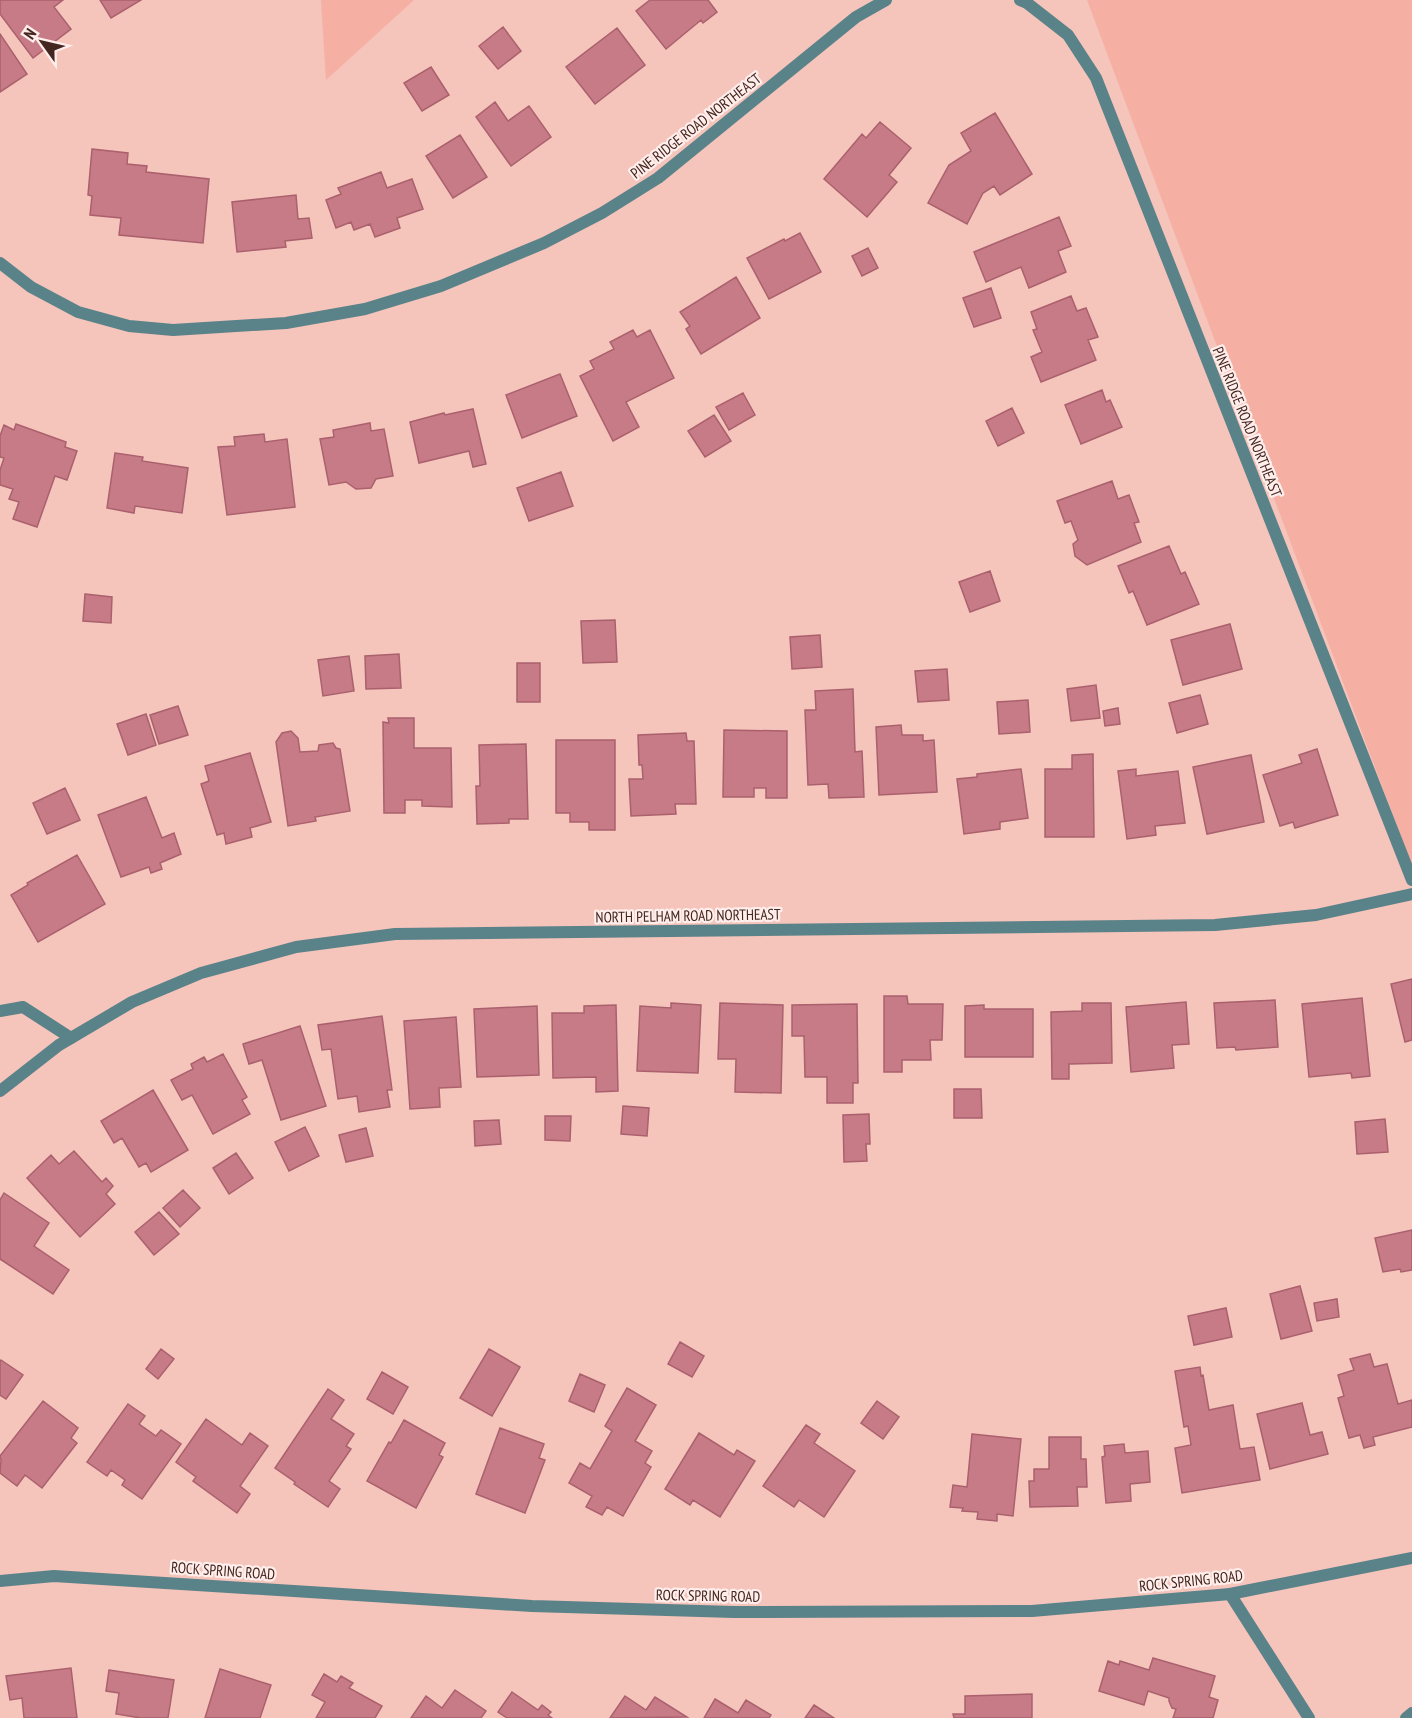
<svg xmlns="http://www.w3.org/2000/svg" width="1412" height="1718" font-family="'PT Sans Narrow',sans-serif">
<rect width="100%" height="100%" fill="#f5c4bb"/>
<path fill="#f6afa3" d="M 321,0 L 414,0 L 326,80 Z
M 1087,0 L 1412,0 L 1412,866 Z"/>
<path fill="#c77b87" stroke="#aa616d" stroke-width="1.5" d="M 0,0 L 63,0 L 54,7 L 71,29 L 33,58 L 0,14 Z
M 100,0 L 141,0 L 111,18 Z
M 650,0 L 708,0 L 717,12 L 703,23 L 701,20 L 666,49 L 636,11 Z
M 503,27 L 521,51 L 498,69 L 479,46 Z
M 617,28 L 645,65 L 595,104 L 566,67 Z
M 0,34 L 27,74 L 0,92 Z
M 431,67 L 449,95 L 422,111 L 404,83 Z
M 495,102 L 508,121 L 529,106 L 551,137 L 511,166 L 476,117 Z
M 995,113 L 1032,174 L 1000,195 L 994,186 L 983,193 L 967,224 L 928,203 L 949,165 L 971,151 L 961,133 Z
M 880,122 L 911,148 L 889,175 L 897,182 L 867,217 L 824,179 L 862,134 L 866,138 Z
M 460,135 L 487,177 L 453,198 L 426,156 Z
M 92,149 L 128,153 L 127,164 L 147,166 L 146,172 L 209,179 L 203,243 L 119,235 L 121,218 L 90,215 L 92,196 L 88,195 Z
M 381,172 L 387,188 L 412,179 L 423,209 L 397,218 L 400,228 L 375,237 L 370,224 L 354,230 L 351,222 L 336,228 L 326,200 L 341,194 L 338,188 Z
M 296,195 L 298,219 L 309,218 L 312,238 L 285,241 L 286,247 L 237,252 L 232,202 Z
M 1059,217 L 1071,246 L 1058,251 L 1066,272 L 1029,288 L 1021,267 L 986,282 L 974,252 Z
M 800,233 L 821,272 L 769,299 L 747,258 L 784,239 L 785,241 Z
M 868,248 L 878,268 L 862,276 L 852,256 Z
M 736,277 L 760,318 L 701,354 L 686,329 L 690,326 L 680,312 Z
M 991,288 L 1001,318 L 974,327 L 963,298 Z
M 1071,296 L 1077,311 L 1086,308 L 1098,337 L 1088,340 L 1096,360 L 1041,382 L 1031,357 L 1042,352 L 1033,330 L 1037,329 L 1031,312 Z
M 633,330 L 637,337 L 650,330 L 674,378 L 626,402 L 639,427 L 613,441 L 580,376 L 594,369 L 590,361 L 614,349 L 610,342 Z
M 560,374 L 577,416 L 522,438 L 506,395 Z
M 1102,390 L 1106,402 L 1110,400 L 1122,427 L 1081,444 L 1065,405 Z
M 743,393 L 755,415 L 729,430 L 716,407 Z
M 1012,408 L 1024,433 L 998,446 L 986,421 Z
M 473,409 L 486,464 L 473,467 L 469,451 L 419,463 L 410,422 L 444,413 L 445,415 Z
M 714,415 L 731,441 L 705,457 L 688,431 Z
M 370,423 L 371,431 L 384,429 L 393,476 L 376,479 L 371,488 L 356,489 L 346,482 L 329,485 L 320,439 L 334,437 L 333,430 Z
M 16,424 L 66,442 L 65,447 L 77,451 L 67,480 L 55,476 L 37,527 L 13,519 L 19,502 L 9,499 L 13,489 L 0,485 L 0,470 L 4,458 L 0,457 L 0,436 L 4,425 L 14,430 Z
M 264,434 L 265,442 L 287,439 L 295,507 L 227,515 L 218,447 L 235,446 L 234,437 Z
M 115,453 L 143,457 L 142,461 L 188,468 L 182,513 L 135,506 L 134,513 L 107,508 Z
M 561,472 L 573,506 L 529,521 L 517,488 Z
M 1112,481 L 1118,499 L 1129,495 L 1139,522 L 1134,523 L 1141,542 L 1087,565 L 1075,556 L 1073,544 L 1078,540 L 1071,521 L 1065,523 L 1057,501 Z
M 1169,546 L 1181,574 L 1185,572 L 1199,604 L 1147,625 L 1133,591 L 1129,593 L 1118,566 Z
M 990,571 L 1000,601 L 970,612 L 959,582 Z
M 85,594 L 112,597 L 111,623 L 83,621 Z
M 615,620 L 617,662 L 583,663 L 581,621 Z
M 1230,624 L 1242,669 L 1183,685 L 1171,640 Z
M 820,635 L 822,667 L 792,669 L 790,637 Z
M 399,654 L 401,688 L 366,689 L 365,656 Z
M 349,656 L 354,691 L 323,696 L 318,660 Z
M 517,663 L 540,663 L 540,702 L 517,702 Z
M 947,669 L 949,700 L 918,702 L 915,671 Z
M 1096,685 L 1100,718 L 1071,721 L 1067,689 Z
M 853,689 L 855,752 L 862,751 L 864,797 L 829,798 L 828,784 L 808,785 L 805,710 L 816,710 L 815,691 Z
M 1200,695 L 1208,724 L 1177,733 L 1169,703 Z
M 1028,700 L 1030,732 L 999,734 L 997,702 Z
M 178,706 L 188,735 L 159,744 L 150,715 Z
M 1118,708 L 1120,724 L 1105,726 L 1103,711 Z
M 146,714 L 156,745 L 128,755 L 117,724 Z
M 388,718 L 414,718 L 414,748 L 451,748 L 452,807 L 422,806 L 422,800 L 405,800 L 405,813 L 384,813 L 383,722 L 389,723 Z
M 901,725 L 902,735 L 923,735 L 923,741 L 934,740 L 937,792 L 879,795 L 876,727 Z
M 724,730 L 787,731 L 787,798 L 766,798 L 766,788 L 754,788 L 754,797 L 723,797 Z
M 291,731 L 298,738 L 300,752 L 318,751 L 319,745 L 333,743 L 336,748 L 340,749 L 350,811 L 315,817 L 316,821 L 288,826 L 276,742 L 282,733 Z
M 686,733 L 687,741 L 694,741 L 696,804 L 675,804 L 676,814 L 631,816 L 629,779 L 643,779 L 642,765 L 639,765 L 638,735 Z
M 556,740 L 615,740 L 615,830 L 589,830 L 589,822 L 570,822 L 570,813 L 556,813 Z
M 526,744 L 528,819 L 509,819 L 509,823 L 477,824 L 476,786 L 480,786 L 479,745 Z
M 1317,749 L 1338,815 L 1295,828 L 1293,822 L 1280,826 L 1263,775 L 1302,763 L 1299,755 Z
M 250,753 L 271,822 L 250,828 L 252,837 L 226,844 L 224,833 L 217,835 L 201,784 L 209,781 L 205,766 Z
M 1093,754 L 1094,837 L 1045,837 L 1045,769 L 1072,769 L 1072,755 Z
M 1251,755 L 1264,822 L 1207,834 L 1193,767 Z
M 1021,769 L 1028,818 L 1000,822 L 1000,829 L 964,834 L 957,779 L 977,777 L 977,774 Z
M 1136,769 L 1136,776 L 1178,771 L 1185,823 L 1155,826 L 1156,835 L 1127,839 L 1118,771 Z
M 65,788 L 80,820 L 47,834 L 33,803 Z
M 146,797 L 162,838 L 174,833 L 181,854 L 160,863 L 162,869 L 151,873 L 149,867 L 121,877 L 98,815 Z
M 77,855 L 105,904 L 38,942 L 11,895 L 28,885 L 27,883 Z
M 1412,979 L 1412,1040 L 1405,1042 L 1391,984 Z
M 884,996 L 907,996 L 908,1004 L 943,1004 L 942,1040 L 930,1040 L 931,1060 L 902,1060 L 902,1072 L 884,1072 Z
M 1362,998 L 1370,1076 L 1352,1078 L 1351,1073 L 1309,1077 L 1302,1004 Z
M 1275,1000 L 1278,1047 L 1236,1050 L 1235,1047 L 1217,1048 L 1214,1003 Z
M 1186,1002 L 1189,1044 L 1172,1045 L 1174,1068 L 1131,1072 L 1126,1007 Z
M 671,1003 L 701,1005 L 698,1073 L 637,1071 L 640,1006 L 671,1008 Z
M 720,1003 L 783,1005 L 781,1093 L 735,1092 L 736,1059 L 718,1059 Z
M 1082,1003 L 1111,1003 L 1112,1063 L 1069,1064 L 1069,1079 L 1052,1079 L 1051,1012 L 1082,1011 Z
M 857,1004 L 858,1083 L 853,1083 L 853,1103 L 827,1103 L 827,1077 L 805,1077 L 804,1036 L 792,1036 L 792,1005 Z
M 616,1005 L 618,1091 L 596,1092 L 596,1077 L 553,1078 L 552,1013 L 584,1013 L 584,1006 Z
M 984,1005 L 984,1009 L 1033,1009 L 1033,1057 L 965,1057 L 965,1006 Z
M 537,1006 L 539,1075 L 477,1077 L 474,1009 Z
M 382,1016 L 392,1090 L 387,1090 L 390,1107 L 359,1112 L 357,1096 L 338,1099 L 331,1049 L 322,1050 L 318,1025 Z
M 456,1017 L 461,1087 L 439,1088 L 440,1107 L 410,1109 L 404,1021 Z
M 300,1026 L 326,1106 L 281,1120 L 262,1060 L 249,1064 L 243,1044 Z
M 223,1054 L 247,1097 L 242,1100 L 250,1114 L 213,1134 L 192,1095 L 182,1100 L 171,1080 L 193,1069 L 191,1064 L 204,1057 L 207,1062 Z
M 954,1089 L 981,1089 L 982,1118 L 954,1118 Z
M 153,1090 L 188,1150 L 151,1172 L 146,1163 L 139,1167 L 122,1138 L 114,1143 L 101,1121 Z
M 623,1106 L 649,1108 L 647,1136 L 621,1134 Z
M 869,1114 L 870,1144 L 866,1144 L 867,1161 L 844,1162 L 843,1115 Z
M 545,1116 L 571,1116 L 570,1141 L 545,1140 Z
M 1385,1119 L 1388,1152 L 1357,1154 L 1355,1122 Z
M 499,1120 L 501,1144 L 475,1146 L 474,1121 Z
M 305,1127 L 319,1156 L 289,1171 L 275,1142 Z
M 366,1128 L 373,1156 L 346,1162 L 339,1135 Z
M 74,1151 L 102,1182 L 106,1178 L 113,1186 L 106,1194 L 115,1204 L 80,1237 L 27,1178 L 51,1155 L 59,1164 Z
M 236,1153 L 253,1178 L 229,1194 L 213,1168 Z
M 183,1190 L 200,1208 L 180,1227 L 163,1208 Z
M 4,1193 L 49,1223 L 34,1246 L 69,1270 L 53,1294 L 0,1259 L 0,1200 Z
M 159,1212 L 179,1234 L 154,1255 L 135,1232 Z
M 1412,1230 L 1412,1270 L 1401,1272 L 1400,1269 L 1383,1272 L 1375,1238 Z
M 1300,1286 L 1312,1331 L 1281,1339 L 1270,1294 Z
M 1337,1299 L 1339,1317 L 1317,1321 L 1314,1303 Z
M 1226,1308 L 1232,1337 L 1194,1345 L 1188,1316 Z
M 680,1342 L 704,1356 L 692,1377 L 668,1364 Z
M 161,1349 L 174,1359 L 158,1379 L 146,1369 Z
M 489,1349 L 520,1367 L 492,1416 L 460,1398 Z
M 1370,1354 L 1374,1367 L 1387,1364 L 1398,1404 L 1412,1400 L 1412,1427 L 1373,1437 L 1375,1445 L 1364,1448 L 1360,1435 L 1349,1438 L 1338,1398 L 1344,1396 L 1338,1375 L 1354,1370 L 1350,1359 Z
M 1,1360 L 23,1375 L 6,1399 L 0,1395 L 0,1362 Z
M 1200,1367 L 1201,1376 L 1203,1375 L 1209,1410 L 1233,1405 L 1240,1449 L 1254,1447 L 1260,1480 L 1182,1493 L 1175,1448 L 1191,1445 L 1188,1426 L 1184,1427 L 1175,1371 Z
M 382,1372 L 408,1387 L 393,1414 L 367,1399 Z
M 580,1374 L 605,1385 L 594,1412 L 569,1401 Z
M 627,1388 L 656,1405 L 635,1441 L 652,1451 L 645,1463 L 651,1467 L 623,1516 L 607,1507 L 602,1515 L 586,1507 L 592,1496 L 569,1483 L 580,1463 L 590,1469 L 612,1431 L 605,1426 Z
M 328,1389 L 344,1400 L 331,1419 L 354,1434 L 346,1446 L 351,1449 L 329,1481 L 340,1489 L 328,1507 L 294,1484 L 295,1482 L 275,1468 Z
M 43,1401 L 78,1428 L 71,1438 L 77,1443 L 42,1488 L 25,1475 L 17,1486 L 0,1473 L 1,1460 L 0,1456 Z
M 877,1401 L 899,1417 L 883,1439 L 861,1423 Z
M 1302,1403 L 1310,1435 L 1322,1432 L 1328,1454 L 1270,1469 L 1257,1414 Z
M 128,1404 L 145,1416 L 139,1424 L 156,1436 L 161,1430 L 181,1444 L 142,1499 L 122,1485 L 125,1480 L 111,1470 L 107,1476 L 87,1462 Z
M 206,1419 L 242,1445 L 250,1433 L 268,1446 L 240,1486 L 250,1494 L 237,1513 L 193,1481 L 196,1477 L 176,1462 Z
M 404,1420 L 445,1443 L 439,1455 L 443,1457 L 416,1508 L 367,1481 L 389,1442 L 391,1443 Z
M 806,1425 L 820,1434 L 814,1443 L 855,1471 L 824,1517 L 799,1500 L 794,1507 L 763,1486 Z
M 500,1428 L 544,1444 L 539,1458 L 545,1460 L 525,1513 L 476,1494 Z
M 699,1433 L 734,1455 L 737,1450 L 755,1461 L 720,1517 L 693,1500 L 690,1505 L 665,1489 Z
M 972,1434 L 1021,1439 L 1013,1516 L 997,1514 L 997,1521 L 977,1519 L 978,1512 L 962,1511 L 963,1508 L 950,1507 L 953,1485 L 967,1487 Z
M 1049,1437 L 1081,1437 L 1081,1459 L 1086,1459 L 1087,1487 L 1077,1487 L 1078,1506 L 1030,1507 L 1029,1481 L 1034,1481 L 1034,1469 L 1049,1469 Z
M 1124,1444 L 1125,1453 L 1148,1451 L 1150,1482 L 1130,1484 L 1131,1501 L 1106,1503 L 1102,1457 L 1105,1456 L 1104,1446 Z
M 1153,1658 L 1215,1676 L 1209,1697 L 1218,1700 L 1213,1718 L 1173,1718 L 1176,1709 L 1172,1708 L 1169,1701 L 1169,1698 L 1148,1691 L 1144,1705 L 1099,1691 L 1108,1661 L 1119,1665 L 1120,1661 L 1149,1670 Z
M 71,1668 L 77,1718 L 24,1718 L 22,1698 L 10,1700 L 6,1676 Z
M 220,1669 L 271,1685 L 260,1718 L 205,1718 Z
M 109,1670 L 174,1680 L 168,1718 L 141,1718 L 116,1714 L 119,1693 L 106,1691 Z
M 324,1674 L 337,1682 L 341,1676 L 353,1683 L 349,1688 L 382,1706 L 375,1718 L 316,1718 L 325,1702 L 312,1695 Z
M 455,1690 L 486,1711 L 481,1718 L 411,1718 L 426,1696 L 442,1708 Z
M 512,1692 L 538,1710 L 542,1705 L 551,1712 L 548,1715 L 552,1718 L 507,1718 L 498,1712 Z
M 1032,1694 L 1032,1718 L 954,1718 L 953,1714 L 965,1714 L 965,1696 Z
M 625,1696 L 646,1710 L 655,1697 L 687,1717 L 610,1718 Z
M 715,1699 L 738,1713 L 746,1700 L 771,1715 L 769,1718 L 704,1718 Z
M 814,1705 L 834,1718 L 805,1718 Z"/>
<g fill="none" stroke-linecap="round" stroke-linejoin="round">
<path stroke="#5a8289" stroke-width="12" d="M 0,1011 L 23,1007 L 71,1038"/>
<path stroke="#5a8289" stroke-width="12" d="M 1020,0 L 1027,3 L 1068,35 L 1096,78 L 1412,880
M 0,263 L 31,287 L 78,312 L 129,326 L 173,330 L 286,323 L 365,309 L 441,286 L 544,243 L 602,213 L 658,178 L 856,17 L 886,0
M 0,1091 L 59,1045 L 71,1038 L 132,1002 L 201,973 L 296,947 L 395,934 L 1215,925 L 1316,915 L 1412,894
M 1230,1594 L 1309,1718
M 1406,1718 L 1412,1713"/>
<path stroke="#5a8289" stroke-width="12" d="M 0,1581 L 54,1576 L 532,1606 L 734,1612 L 1032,1611 L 1230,1594 L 1412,1558"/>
</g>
<g text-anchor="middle" stroke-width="4.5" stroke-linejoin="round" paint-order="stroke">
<g font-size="15" fill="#442620" stroke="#ffeeeb">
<text transform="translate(696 126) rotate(-38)" y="5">PINE RIDGE ROAD NORTHEAST</text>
<text transform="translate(1247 422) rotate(68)" y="5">PINE RIDGE ROAD NORTHEAST</text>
<text transform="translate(688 916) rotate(-1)" y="5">NORTH PELHAM ROAD NORTHEAST</text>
<text transform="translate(223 1571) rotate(4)" y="5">ROCK SPRING ROAD</text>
<text transform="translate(1191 1581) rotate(-6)" y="5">ROCK SPRING ROAD</text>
<text transform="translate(708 1596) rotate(1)" y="5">ROCK SPRING ROAD</text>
</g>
</g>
<g transform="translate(42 42) rotate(304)" stroke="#ffeeeb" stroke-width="4.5" paint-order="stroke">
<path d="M0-4.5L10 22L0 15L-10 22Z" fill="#442620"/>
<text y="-9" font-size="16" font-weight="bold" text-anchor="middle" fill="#442620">N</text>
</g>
</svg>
